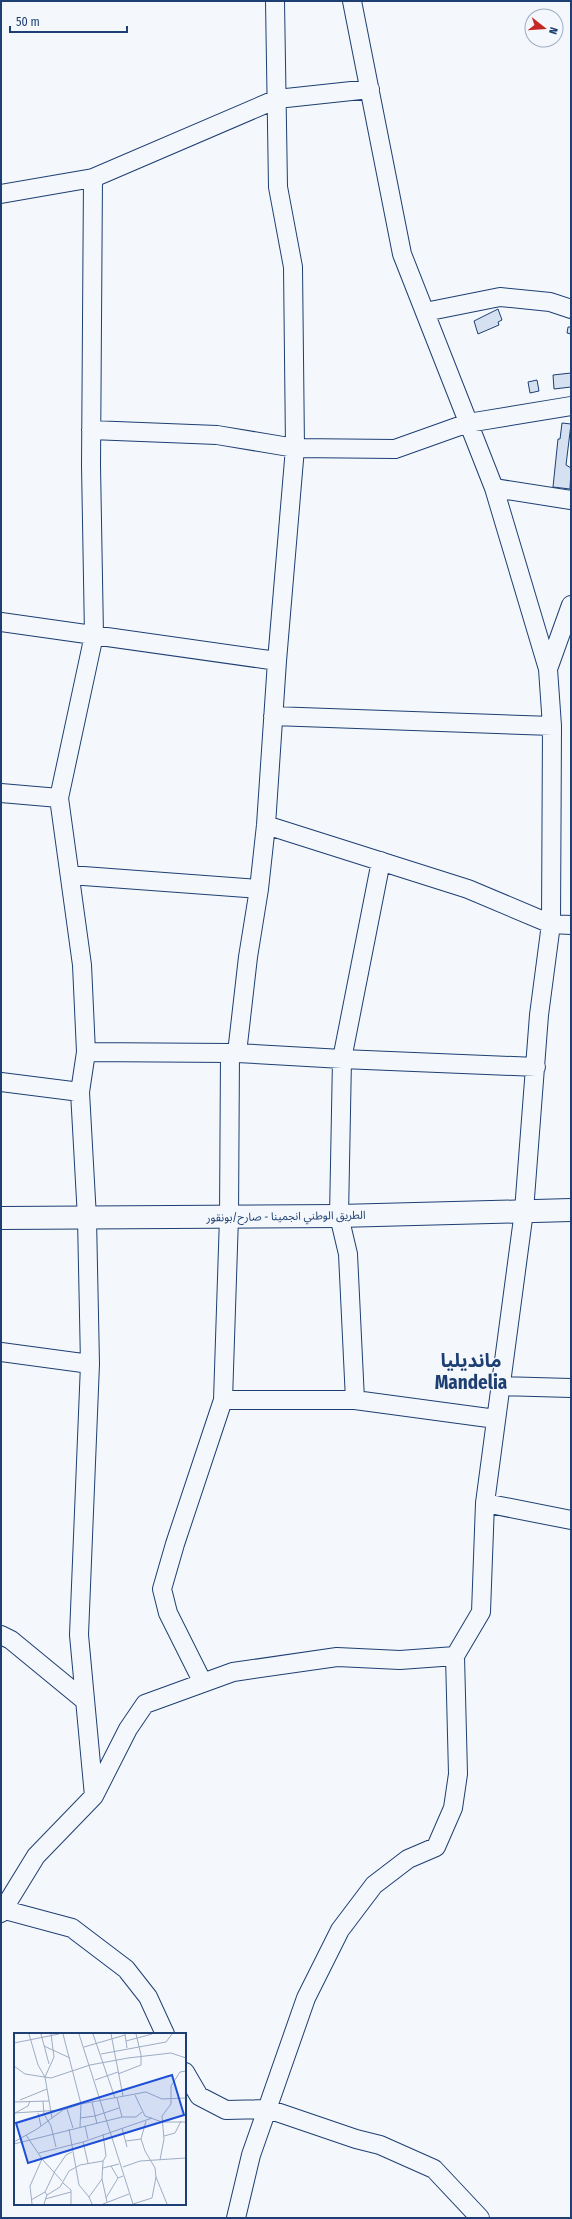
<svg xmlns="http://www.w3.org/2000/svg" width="572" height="2219" font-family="'Fira Sans Condensed','Noto Sans Arabic',sans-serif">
<rect width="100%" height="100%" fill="#f4f7fb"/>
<path fill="#d5e0f0" stroke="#1d3f73" d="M 498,309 L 502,320 L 498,322 L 499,325 L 478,334 L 474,321 Z
M 568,327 L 571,327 L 571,334 L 567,333 Z
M 571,373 L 571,387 L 554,389 L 553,375 Z
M 537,380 L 539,391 L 530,393 L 528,382 Z
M 562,423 L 571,424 L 566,465 L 571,468 L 570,489 L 553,487 L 558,439 L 560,439 Z"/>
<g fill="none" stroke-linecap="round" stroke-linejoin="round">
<defs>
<path id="minor" d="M 93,178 L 91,465 L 94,635 L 59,798 L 82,965 L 86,1052 L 80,1092 L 87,1218 L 90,1364 L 79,1635 L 94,1796
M 1,194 L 93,178 L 277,99 L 370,89
M 425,312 L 500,297 L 550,302 L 571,309
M 91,430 L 217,435 L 295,448 L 395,449 L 468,423 L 571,406
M 494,488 L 571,500
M 1,622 L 277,661
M 548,669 L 571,605
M 273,716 L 552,726
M 1,793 L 59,798
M 266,825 L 468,889 L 551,924 L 571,925
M 70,875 L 259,889
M 86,1052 L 230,1053
M 237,1053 L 342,1059 L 536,1067
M 1,1082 L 80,1092
M 1,1352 L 90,1364
M 500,1386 L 571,1388
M 223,1400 L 355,1400 L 496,1419
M 355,1400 L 348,1254 L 339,1216 L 342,1059 L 381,861
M 485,1503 L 571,1520
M 1,1635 L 11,1640 L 84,1700
M 203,1683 L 168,1613 L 162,1589 L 175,1544 L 223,1400 L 229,1217 L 230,1053 L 237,1053 L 248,957 L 259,889 L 266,825 L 277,661 L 295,448 L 293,267 L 278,187 L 275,1
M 1,1909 L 72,1928 L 126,1969 L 148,1997 L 165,2034
M 1,1913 L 36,1856 L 94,1796 L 128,1729 L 145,1704 L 233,1672 L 337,1657 L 400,1660 L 455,1656
M 185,2072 L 199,2096 L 226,2110 L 268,2109 L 356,2139 L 380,2145 L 434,2169 L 480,2218
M 236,2218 L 251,2155 L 306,1998 L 340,1930 L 374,1885 L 408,1859 L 436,1847 L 453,1808 L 458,1774 L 455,1656 L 481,1612 L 485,1503 L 524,1211 L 539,1015 L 551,924 L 552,726 L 548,669 L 494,488 L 402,254 L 352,1"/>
<path id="highway" d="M 1,1218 L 339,1216 L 571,1210"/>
</defs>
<use href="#minor" stroke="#1d3f73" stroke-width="20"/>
<use href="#highway" stroke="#1d3f73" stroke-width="24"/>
<use href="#minor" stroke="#f4f7fb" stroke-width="18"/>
<use href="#highway" stroke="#f4f7fb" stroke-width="22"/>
</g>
<g text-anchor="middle" stroke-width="3" stroke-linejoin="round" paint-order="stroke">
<g font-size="11" fill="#1d3f73" stroke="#f4f7fb">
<text transform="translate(286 1216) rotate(-1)" y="4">الطريق الوطني انجمينا - صارح/بونقور</text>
</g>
<g font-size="19" font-weight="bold" fill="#1d3f73" stroke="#f4f7fb">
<text x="471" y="1367">مانديليا<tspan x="471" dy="22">Mandelia</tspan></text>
</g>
</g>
<g transform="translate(14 2033)">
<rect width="172" height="172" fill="#f4f7fb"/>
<path fill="none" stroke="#9eadc5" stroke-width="1" d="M 15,1 L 24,32 L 31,44M 27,1 L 35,31M 37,1 L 40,24 L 31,44 L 38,85M 49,1 L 67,71 L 66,94M 65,1 L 119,171M 79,1 L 101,65M 97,1 L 109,63M 111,1 L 113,15M 112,8 L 138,1M 0,10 L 45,1M 30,13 L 56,25M 70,14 L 111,2M 87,21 L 152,9 L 158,1M 0,33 L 11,41 L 37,45 L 76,32 L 114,25 L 157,20 L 172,25M 104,41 L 127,32 L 127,22 L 122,1M 81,47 L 104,39M 121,62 L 131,83 L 148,89 L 172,89M 103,65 L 108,84M 6,67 L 33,56M 29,68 L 30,81 L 37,93 L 42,114M 0,69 L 35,68M 78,69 L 83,91M 53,76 L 59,95M 0,80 L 48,77M 1,80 L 14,73 L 16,68M 24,80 L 27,93M 66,85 L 81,83 L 105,75M 71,93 L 74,106M 108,95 L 113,114M 55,96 L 65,152 L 75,164M 12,102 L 28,126 L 48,148M 150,103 L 161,100 L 167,88M 112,108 L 127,106M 0,109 L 23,96 L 49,77 L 67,71 L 132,59 L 148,66 L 172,65M 69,109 L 74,130M 0,111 L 108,84 L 122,84 L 128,79M 25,120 L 69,109 L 138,85M 146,127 L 150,106 L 148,83 L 157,71 L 157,53 L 166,39 L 172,38M 97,133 L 104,145M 109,134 L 126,128 L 172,125M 89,135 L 105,131M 142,144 L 153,171M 88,146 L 93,169M 49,150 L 57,157 L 57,171M 33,162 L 31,159 L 41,138 L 52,122 L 58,119M 92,165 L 104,145 L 109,143M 31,166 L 57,159M 17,167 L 31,159M 18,171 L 16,153 L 28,126M 30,171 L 33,162 L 46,154 L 55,138 L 66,132 L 89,128M 78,171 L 75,164 L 88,146 L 89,128 L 92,123 L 89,101M 89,171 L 115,161M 119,171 L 138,165 L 142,144 L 141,135 L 131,118 L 127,106 L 132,88"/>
<path fill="#1d4ed8" fill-opacity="0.15" stroke="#1d4ed8" stroke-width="2" d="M 158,42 L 170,82 L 14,130 L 2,90 Z"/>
<rect width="172" height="172" fill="none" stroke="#1d3f73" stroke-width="2"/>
</g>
<rect width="572" height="2219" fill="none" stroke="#1d3f73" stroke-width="4"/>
<g transform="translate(544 28) rotate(107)"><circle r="19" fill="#f4f7fb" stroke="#9eadc5"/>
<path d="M0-3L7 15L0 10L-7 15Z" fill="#c62828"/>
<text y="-6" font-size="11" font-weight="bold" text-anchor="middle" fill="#1d3f73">N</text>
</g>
<path d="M10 26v6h117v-6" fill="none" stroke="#1d3f73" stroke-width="2"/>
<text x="16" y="26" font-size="12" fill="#1d3f73" stroke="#f4f7fb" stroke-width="3" paint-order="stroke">50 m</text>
</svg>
